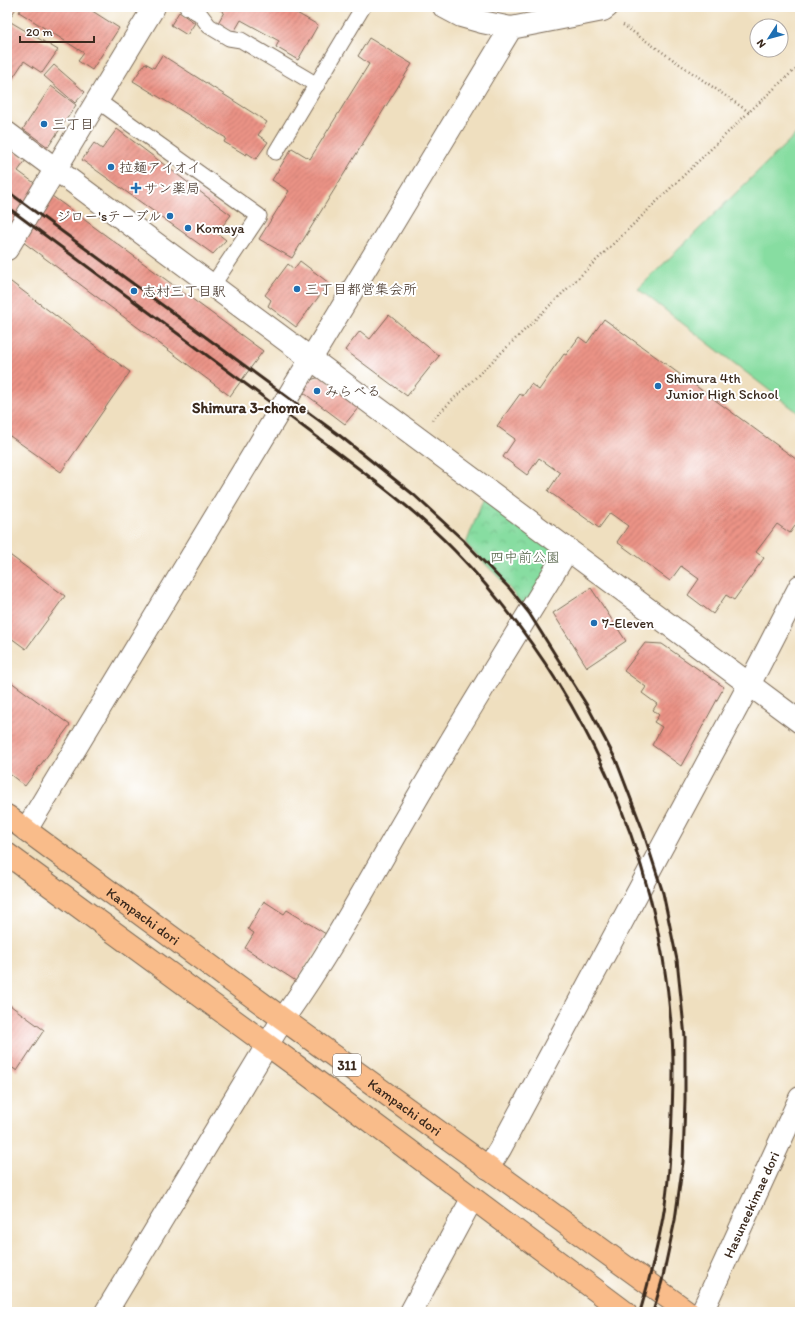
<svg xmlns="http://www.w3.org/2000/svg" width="807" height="1319" font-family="Itim,'Klee One',sans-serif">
<defs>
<pattern id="park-crowns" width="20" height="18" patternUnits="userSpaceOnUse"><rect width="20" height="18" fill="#87dda1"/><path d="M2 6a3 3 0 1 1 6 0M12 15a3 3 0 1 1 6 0" fill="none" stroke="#75be8a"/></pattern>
<pattern id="building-hatch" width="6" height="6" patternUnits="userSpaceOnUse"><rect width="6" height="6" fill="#eb9386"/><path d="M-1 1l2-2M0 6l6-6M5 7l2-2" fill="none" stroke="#c0786d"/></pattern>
</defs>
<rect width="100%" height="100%" fill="#fff"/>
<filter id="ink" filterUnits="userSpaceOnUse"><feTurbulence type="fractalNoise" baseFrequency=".025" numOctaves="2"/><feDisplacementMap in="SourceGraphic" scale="8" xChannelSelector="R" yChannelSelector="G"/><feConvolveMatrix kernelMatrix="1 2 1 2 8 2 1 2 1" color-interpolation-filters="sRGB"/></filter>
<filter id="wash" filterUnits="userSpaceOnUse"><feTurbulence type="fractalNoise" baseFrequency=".012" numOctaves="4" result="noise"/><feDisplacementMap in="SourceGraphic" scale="16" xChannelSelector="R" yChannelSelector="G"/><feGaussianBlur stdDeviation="0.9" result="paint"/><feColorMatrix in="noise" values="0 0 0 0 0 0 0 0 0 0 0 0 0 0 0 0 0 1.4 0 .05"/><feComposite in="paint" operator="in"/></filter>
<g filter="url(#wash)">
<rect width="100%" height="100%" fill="#efdfbf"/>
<path fill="url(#park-crowns)" stroke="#618460" d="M 487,489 L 568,549 L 529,613 L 510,589 L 466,544 Z"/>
<path fill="#87dda1" stroke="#618460" d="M 800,130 L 800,414 L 638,289 Z"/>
<g id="blocks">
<path fill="url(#building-hatch)" d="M 7,7 L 17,7 L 7,22 Z
M 22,7 L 86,7 L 119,28 L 92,70 L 78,61 L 84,53 L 19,12 Z
M 215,7 L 286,7 L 318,25 L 298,60 L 276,47 L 279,41 L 241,20 L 234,32 L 218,23 L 224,12 Z
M 179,12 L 195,23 L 187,35 L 171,25 Z
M 9,21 L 58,50 L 42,73 L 24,61 L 7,87 L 7,25 Z
M 369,38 L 412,64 L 292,258 L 259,239 L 289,191 L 272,180 L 292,148 L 310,159 L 369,64 L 358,56 Z
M 162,55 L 267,122 L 258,135 L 268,142 L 256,159 L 247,153 L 246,155 L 224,142 L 226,138 L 133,81 L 145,63 L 154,68 Z
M 54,65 L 85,92 L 75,103 L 44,76 Z
M 51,86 L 76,105 L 48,147 L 23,129 Z
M 117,129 L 231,215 L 217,233 L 226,240 L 213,254 L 82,160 L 94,143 L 102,149 Z
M 7,146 L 26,160 L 18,171 L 263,351 L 230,396 L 7,230 Z
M 300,261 L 329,283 L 296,327 L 268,306 L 271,300 L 265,295 L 288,264 L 294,269 Z
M 7,279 L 130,372 L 61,472 L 7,434 Z
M 389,315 L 439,356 L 407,396 L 345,350 L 360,331 L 370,339 Z
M 604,319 L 800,462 L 800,519 L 790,533 L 777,524 L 756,552 L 764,558 L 734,600 L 726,595 L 713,614 L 688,595 L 699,579 L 681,566 L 670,581 L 617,542 L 628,526 L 610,513 L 599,528 L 548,491 L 560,473 L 539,458 L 527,475 L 503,457 L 515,439 L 497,426 L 520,394 L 523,396 L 531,384 L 539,390 L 564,354 L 566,355 L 579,337 L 587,343 Z
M 323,376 L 359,407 L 345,424 L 300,390 L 307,381 Z
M 7,553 L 65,596 L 26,649 L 7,635 Z
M 591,588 L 626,641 L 587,667 L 553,613 Z
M 645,643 L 662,644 L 724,687 L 681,766 L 652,745 L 662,727 L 654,722 L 659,715 L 653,710 L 657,704 L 642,693 L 646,687 L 624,671 Z
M 7,679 L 70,725 L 25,786 L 7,772 Z
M 264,901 L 284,914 L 287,910 L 326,934 L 296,981 L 245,948 L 254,933 L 248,929 Z
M 7,1003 L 44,1030 L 17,1071 L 7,1064 Z"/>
</g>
</g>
<g filter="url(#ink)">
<use href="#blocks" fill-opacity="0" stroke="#7a6956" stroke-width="1"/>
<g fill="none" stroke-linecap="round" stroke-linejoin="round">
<defs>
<path id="service" d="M 187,7 L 200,14 L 209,26 L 229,38 L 241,40 L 317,85
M 98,101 L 259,216 L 212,286
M 276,152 L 363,7"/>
<path id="minor" d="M 444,7 L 461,16 L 482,22 L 511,28 L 603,10 L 607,7
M 7,133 L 800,722
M 7,249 L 154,7
M 26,830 L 511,28
M 488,1168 L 500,1149 L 749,685 L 800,586
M 106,1312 L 283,1019 C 331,952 370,879 412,807 C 462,720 516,635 568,549
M 411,1312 L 472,1199"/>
<g id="tertiary">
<path id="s1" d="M 702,1312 L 800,1098"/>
</g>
<g id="primary">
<path id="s2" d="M 7,816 L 283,1019 L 688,1312"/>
<path d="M 7,854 L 299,1068 L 625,1312"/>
</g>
</defs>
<use href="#service" stroke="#7a6956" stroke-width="17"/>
<use href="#minor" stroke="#7a6956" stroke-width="24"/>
<use href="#tertiary" stroke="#7a6956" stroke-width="24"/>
<use href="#primary" stroke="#7a6956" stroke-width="24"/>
<path stroke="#7a6956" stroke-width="2.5" stroke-dasharray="1 3" stroke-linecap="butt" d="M 623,25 L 749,112
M 432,420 L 749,112 L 791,73 L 800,67"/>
<use href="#service" stroke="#fff" stroke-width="15"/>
<use href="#minor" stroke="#fff" stroke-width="22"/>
<use href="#tertiary" stroke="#fff" stroke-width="22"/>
<use href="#primary" stroke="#f9bc8a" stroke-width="22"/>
<path stroke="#3b2a1e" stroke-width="3" d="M 7,191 L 339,435 L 414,495 L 463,540 L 510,589 L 529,613 L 588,707 L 616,760 L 642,828 L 663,893 L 677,960 L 685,1037 L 685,1100 L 683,1162 L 675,1220 L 662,1281 L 653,1312
M 7,207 C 95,272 183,337 270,402 C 304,427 337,452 371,478 C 400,500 429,524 455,551 C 581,682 661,854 672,1037 C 674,1062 673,1088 672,1113 C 671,1148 669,1183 663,1217 C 657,1249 649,1281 640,1312"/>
</g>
</g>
<g fill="#1f6fb2" stroke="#fff" stroke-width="1.5">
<circle cx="44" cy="124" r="4"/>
<circle cx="111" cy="167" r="4"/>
<path d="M134 182h4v4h4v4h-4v4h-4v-4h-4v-4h4z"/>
<circle cx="170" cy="216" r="4"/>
<circle cx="188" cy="228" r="4"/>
<circle cx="297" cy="289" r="4"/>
<circle cx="134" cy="291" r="4"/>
<circle cx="658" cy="386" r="4"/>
<circle cx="317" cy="391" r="4"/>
<circle cx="594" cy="623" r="4"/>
</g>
<g text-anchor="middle" stroke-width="4" stroke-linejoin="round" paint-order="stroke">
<rect fill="#fff" stroke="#766a62" stroke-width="1" x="333" y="1054" width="28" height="22" rx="3"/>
<g font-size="13" font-weight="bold" fill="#3b2a1e">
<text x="347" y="1070">311</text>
</g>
<g font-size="14" fill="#3b2a1e" stroke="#fff" text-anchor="start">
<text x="52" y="129">三丁目</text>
<text x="119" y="172">拉麺アイオイ</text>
<text x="144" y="193">サン薬局</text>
<text x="162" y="221" text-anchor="end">ジロー'sテーブル</text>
<text x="196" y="233">Komaya</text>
<text x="305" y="294">三丁目都営集会所</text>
<text x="142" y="296">志村三丁目駅</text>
<text x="666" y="383">Shimura 4th<tspan x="666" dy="16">Junior High School</tspan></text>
<text x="325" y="396">みらべる</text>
<text x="602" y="628">7-Eleven</text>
</g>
<g font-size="14" fill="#526045" stroke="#fff">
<text x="525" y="562">四中前公園</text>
</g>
<g font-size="14" fill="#3b2a1e" stroke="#fff">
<text dy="5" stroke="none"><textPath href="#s2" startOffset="169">Kampachi dori</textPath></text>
<text dy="5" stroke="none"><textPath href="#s2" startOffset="493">Kampachi dori</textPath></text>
<text dy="5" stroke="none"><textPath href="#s1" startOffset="118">Hasuneekimae dori</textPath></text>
</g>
<g font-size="15" font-weight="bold" fill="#3b2a1e" stroke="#fff">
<text x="249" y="413">Shimura 3-chome</text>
</g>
</g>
<rect width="807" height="1319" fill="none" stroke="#fff" stroke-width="24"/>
<g transform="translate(769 38) rotate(234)"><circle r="19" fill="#ffffff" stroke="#b1aaa5"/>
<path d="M0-3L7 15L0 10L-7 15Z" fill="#1f6fb2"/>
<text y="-6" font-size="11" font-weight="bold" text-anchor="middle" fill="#3b2a1e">N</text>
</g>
<path d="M20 36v6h74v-6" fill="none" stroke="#3b2a1e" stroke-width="2"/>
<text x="26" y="36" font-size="12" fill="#3b2a1e" stroke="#ffffff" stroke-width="3" paint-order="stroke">20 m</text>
</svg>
